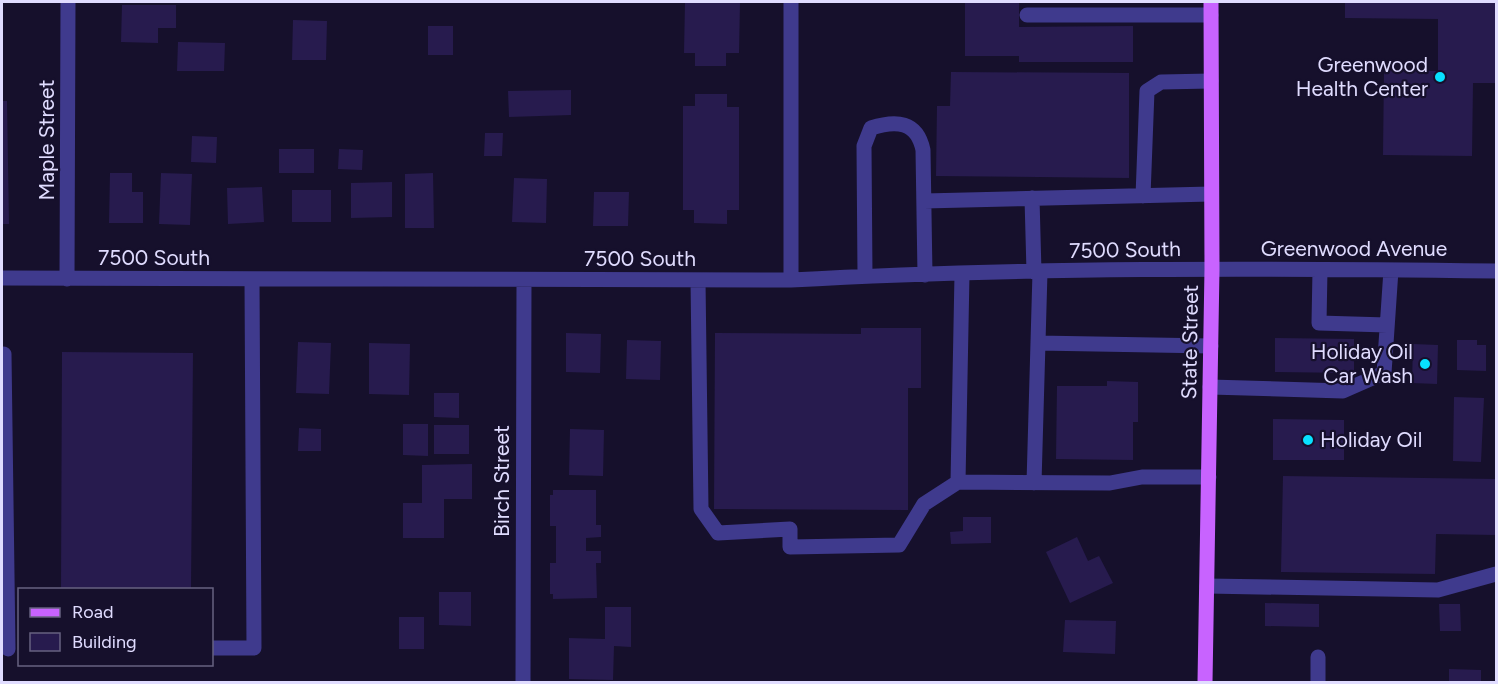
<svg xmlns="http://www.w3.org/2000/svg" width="1498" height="684" font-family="Figtree,sans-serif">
<rect width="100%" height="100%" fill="#16102c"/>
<path fill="#271b4e" d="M 685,2 L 740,2 L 739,53 L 726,53 L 726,66 L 695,66 L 695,53 L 684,53 Z
M 965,2 L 1019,2 L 1019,27 L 1133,26 L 1133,62 L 1019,62 L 1019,56 L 965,56 Z
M 1345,2 L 1496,2 L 1496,83 L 1473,83 L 1472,156 L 1383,155 L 1384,70 L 1438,71 L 1438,19 L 1345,18 Z
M 122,5 L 176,5 L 176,28 L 158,28 L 158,43 L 121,42 Z
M 293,20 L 327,21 L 326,60 L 292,60 Z
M 428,26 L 453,26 L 453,55 L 428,55 Z
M 178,42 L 225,43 L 224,71 L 177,71 Z
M 951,72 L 1129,73 L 1129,178 L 936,176 L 937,106 L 950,106 Z
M 571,90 L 571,115 L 509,117 L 508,91 Z
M 695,94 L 727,94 L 727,107 L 739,107 L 739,210 L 727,210 L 727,224 L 694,223 L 694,210 L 683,210 L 683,106 L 695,106 Z
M 2,101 L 7,101 L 9,224 L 2,224 Z
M 485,133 L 503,133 L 502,156 L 484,156 Z
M 192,136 L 217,137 L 216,163 L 191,162 Z
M 279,149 L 314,149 L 314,173 L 279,173 Z
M 339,149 L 363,150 L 362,170 L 338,169 Z
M 110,173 L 132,173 L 132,192 L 143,192 L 143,223 L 109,223 Z
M 161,173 L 192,174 L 190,225 L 159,224 Z
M 433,173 L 434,228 L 405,228 L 405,174 Z
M 514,178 L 547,179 L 546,223 L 512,222 Z
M 392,182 L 392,217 L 351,218 L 351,183 Z
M 262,187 L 264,222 L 228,224 L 227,188 Z
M 292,190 L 331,190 L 331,222 L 292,222 Z
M 594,192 L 629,192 L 628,226 L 593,226 Z
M 861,328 L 921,328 L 921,388 L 908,388 L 908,510 L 714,509 L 715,333 L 861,334 Z
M 566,333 L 601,334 L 600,373 L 566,372 Z
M 1275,338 L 1354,339 L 1354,373 L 1275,372 Z
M 627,340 L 661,341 L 660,380 L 626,379 Z
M 1457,340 L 1477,340 L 1477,345 L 1486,345 L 1486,371 L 1457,370 Z
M 298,342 L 331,343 L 329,394 L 296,393 Z
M 369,343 L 410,344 L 409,395 L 369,394 Z
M 1413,344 L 1438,345 L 1437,384 L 1412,383 Z
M 62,352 L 193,353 L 191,590 L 61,590 Z
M 1107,381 L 1138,382 L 1138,422 L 1133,422 L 1133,460 L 1056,459 L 1057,386 L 1107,386 Z
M 434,393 L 459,393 L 459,418 L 434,417 Z
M 1454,397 L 1484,398 L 1481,462 L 1453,461 Z
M 1273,419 L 1344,420 L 1344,460 L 1273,460 Z
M 403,424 L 428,424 L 428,456 L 403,455 Z
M 434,425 L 469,425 L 469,454 L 434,454 Z
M 299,428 L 321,429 L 321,451 L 298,451 Z
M 570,429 L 604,430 L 603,476 L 569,475 Z
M 472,464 L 472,499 L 444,499 L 444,538 L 403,538 L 403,503 L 422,503 L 422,465 Z
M 1283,476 L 1496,479 L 1496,535 L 1436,534 L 1435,574 L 1281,572 Z
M 553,490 L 596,490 L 596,525 L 601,525 L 601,537 L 586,538 L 586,551 L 601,551 L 601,563 L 596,563 L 597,598 L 553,599 L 553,594 L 550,594 L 550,563 L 556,563 L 556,526 L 550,526 L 550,495 L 553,495 Z
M 963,517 L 991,517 L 991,543 L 951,544 L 950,532 L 963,531 Z
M 1077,537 L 1088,561 L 1099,556 L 1113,583 L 1070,603 L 1046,552 Z
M 439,592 L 471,592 L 471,626 L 439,625 Z
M 1265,603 L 1319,604 L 1319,627 L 1265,626 Z
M 1439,604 L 1460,604 L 1461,631 L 1440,631 Z
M 605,607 L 631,607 L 631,647 L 614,646 L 613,680 L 569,679 L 569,638 L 605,639 Z
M 399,617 L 424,617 L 424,649 L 399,649 Z
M 1065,620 L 1116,621 L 1115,654 L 1063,652 Z
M 1449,669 L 1481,670 L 1481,682 L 1449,682 Z"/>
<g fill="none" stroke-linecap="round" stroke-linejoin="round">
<path stroke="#3f3a8d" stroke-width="15" d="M 1027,15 L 1211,15
M 1143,196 L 1147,91 L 1161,82 L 1211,81
M 1032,198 L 1034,272
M 924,201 L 1211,194
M 1320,270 L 1319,323 L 1387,325
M 962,274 L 958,482 L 1110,483 L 1142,477 L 1209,477
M 865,276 L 864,146 L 871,128 C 896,120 917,121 923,150 L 925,275
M 2,278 L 791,280 C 1025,267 1262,268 1496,271
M 67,279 L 68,2
M 698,280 L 701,509 L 718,533 L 790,529 L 790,547 L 899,545 L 924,504 L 958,482
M 791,280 L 791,2
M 1038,343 L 1211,346
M 2,355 L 4,354 L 8,649
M 1210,387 L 1343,391 L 1384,373 L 1391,270
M 1034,483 L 1040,272
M 1207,586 L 1438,590 L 1496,574
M 212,648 L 254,648 L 252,280
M 1318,657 L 1318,682
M 523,682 L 524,280"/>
<path stroke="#c863ff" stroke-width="15" d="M 1205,682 L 1212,269 L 1211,2"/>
</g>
<g fill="#08e1ff" stroke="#16102c" stroke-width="2">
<circle cx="1440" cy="77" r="6"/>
<circle cx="1425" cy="364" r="6"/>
<circle cx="1308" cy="440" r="6"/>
</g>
<g text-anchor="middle" stroke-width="4.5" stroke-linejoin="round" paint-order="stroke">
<g font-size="21" fill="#e0dcff" stroke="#16102c" text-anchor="end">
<text x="1428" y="72">Greenwood<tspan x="1428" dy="24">Health Center</tspan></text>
<text x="1413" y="359">Holiday Oil<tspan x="1413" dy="24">Car Wash</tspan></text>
<text x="1320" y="447" text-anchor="start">Holiday Oil</text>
</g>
<g font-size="21" fill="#e0dcff" stroke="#16102c">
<text transform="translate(47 140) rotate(-90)" y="7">Maple Street</text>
<text x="1354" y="256">Greenwood Avenue</text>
<text transform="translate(1125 250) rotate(-1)" y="7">7500 South</text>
<text x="154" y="265">7500 South</text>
<text x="640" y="266">7500 South</text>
<text transform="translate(1190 342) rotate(-89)" y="7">State Street</text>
<text transform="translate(502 481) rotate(-90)" y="7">Birch Street</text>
</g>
</g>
<rect width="1498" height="684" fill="none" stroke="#e0dcff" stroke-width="6"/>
<rect x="18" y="588" width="195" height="78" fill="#16102c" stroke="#676280" stroke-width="1.5"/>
<rect x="30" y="608" width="30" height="9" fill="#c863ff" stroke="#676280" stroke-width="1.5"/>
<text x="72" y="618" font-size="18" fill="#e0dcff">Road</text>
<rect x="30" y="633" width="30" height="18" fill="#271b4e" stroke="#676280" stroke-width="1.5"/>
<text x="72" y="648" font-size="18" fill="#e0dcff">Building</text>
</svg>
